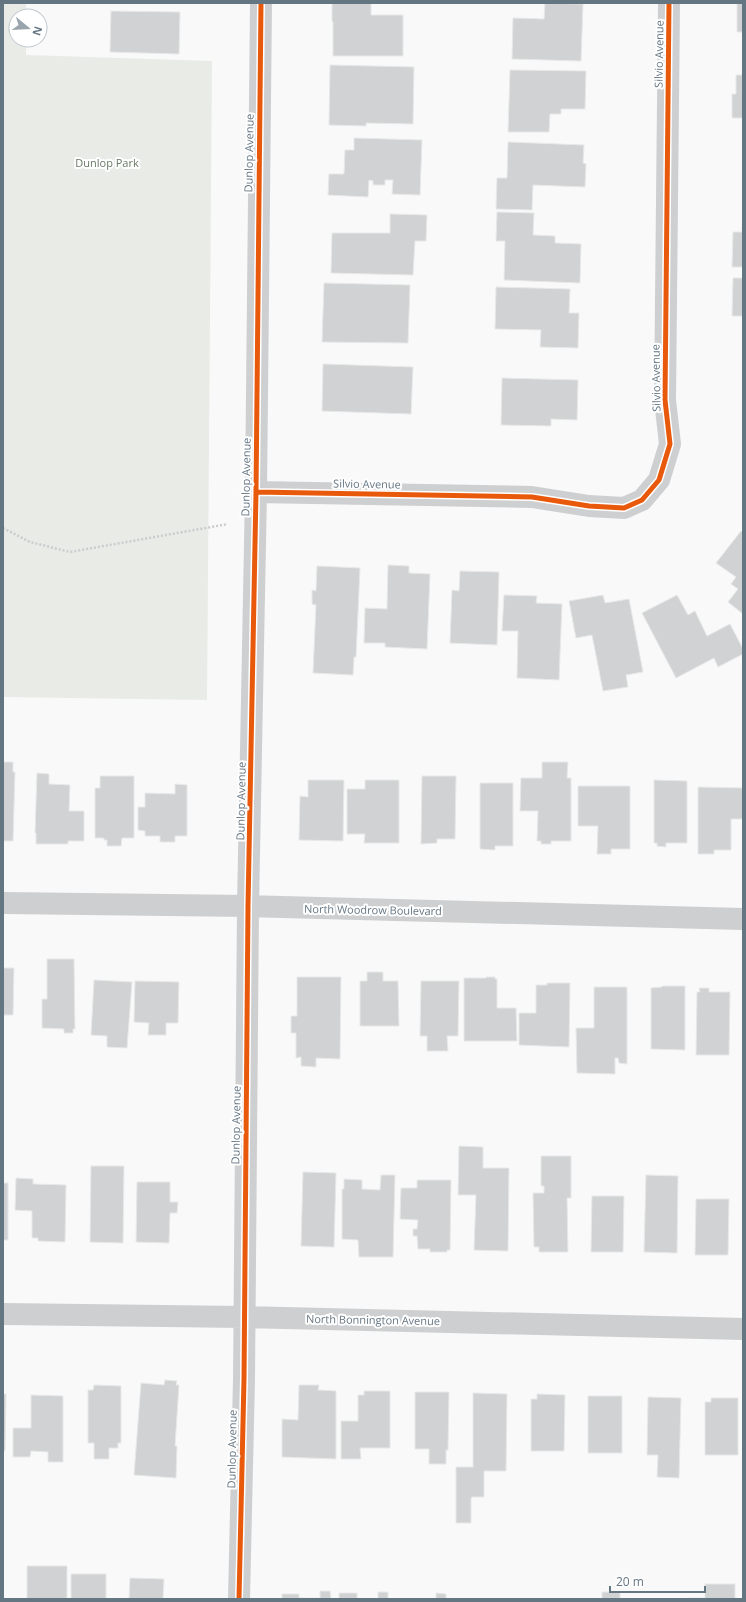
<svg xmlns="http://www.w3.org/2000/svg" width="746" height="1602" font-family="'Open Sans',sans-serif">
<rect width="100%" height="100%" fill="#f9f9f9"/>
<path fill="#e8ebe6" d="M 3,3 L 26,3 L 26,16 L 16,16 L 16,40 L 26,40 L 26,55 L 212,61 L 207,700 L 3,697 Z"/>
<path fill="#d0d2d3" stroke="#e8e8e8" d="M 332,3 L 371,3 L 371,15 L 403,15 L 403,56 L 333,56 L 333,22 L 332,21 Z
M 545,3 L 583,4 L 581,61 L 512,59 L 513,18 L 544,19 Z
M 737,3 L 743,3 L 743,32 L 737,32 Z
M 111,11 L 180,12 L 179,54 L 110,52 Z
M 330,65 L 414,67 L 413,124 L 366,123 L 366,126 L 329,125 Z
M 510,70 L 586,71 L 585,109 L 561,109 L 561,114 L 550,114 L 549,132 L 508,132 Z
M 736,75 L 743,75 L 743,118 L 732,118 L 732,94 L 736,94 Z
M 354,138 L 422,140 L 420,195 L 392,194 L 393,180 L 385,180 L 385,185 L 373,185 L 373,181 L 369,180 L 368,197 L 328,195 L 329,174 L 344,174 L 345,150 L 354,150 Z
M 508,142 L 584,145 L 583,163 L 586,164 L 585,187 L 533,185 L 532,210 L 496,209 L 497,178 L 507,178 Z
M 743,208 L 743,267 L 732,267 L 733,232 L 742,232 Z
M 497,212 L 534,213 L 533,235 L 555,236 L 555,243 L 581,244 L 580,283 L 504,280 L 505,241 L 496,241 Z
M 390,214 L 427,215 L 426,241 L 415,241 L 413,275 L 331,273 L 332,233 L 390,233 Z
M 733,278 L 743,278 L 743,316 L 732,316 Z
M 324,283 L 410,285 L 408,343 L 322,342 Z
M 496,287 L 570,289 L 569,313 L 579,313 L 578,348 L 540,347 L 541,330 L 495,329 Z
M 323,364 L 413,367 L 411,414 L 322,411 Z
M 502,378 L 578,380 L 577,420 L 551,419 L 551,426 L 501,425 Z
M 741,531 L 743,533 L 743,614 L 728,602 L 738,589 L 731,584 L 736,577 L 716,563 Z
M 388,565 L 409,566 L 409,573 L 430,574 L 427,649 L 385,647 L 385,643 L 364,643 L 365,608 L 387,609 Z
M 317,566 L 360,568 L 356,657 L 354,657 L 353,675 L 313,673 L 316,605 L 312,604 L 312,590 L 316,591 Z
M 460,571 L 499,572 L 497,645 L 450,643 L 452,590 L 459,591 Z
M 504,595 L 537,596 L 536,603 L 562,604 L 559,680 L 517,678 L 518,631 L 502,631 Z
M 603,595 L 605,603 L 629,599 L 643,672 L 626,675 L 628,687 L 603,691 L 592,635 L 576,638 L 569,601 Z
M 677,595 L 688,615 L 695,611 L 707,636 L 730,624 L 743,649 L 743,654 L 718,667 L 714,658 L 676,678 L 642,613 Z
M 3,762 L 13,762 L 13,772 L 15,772 L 13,841 L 3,841 Z
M 542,762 L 568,762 L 567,778 L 571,778 L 571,841 L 551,841 L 551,844 L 541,844 L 541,841 L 537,841 L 538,811 L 520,811 L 521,778 L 542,778 Z
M 37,773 L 49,774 L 49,784 L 70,785 L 69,811 L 84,811 L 84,841 L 68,841 L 68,844 L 36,844 L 36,833 L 35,833 Z
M 100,776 L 134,776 L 134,838 L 122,838 L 121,846 L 107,846 L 107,840 L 104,840 L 104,838 L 95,838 L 95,788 L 100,788 Z
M 422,776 L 456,776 L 455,839 L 437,839 L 437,843 L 421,844 Z
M 308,780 L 344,780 L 343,841 L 299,840 L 300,796 L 308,797 Z
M 365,780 L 399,780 L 399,843 L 364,843 L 365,834 L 347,834 L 347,789 L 365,789 Z
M 654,780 L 687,781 L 687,843 L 666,843 L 666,847 L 657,846 L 657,843 L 654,843 Z
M 480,783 L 513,783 L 513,846 L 495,846 L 495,850 L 480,849 Z
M 175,784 L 187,785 L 187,836 L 175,836 L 175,842 L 160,842 L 160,836 L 145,836 L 145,831 L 138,830 L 138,807 L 145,807 L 145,793 L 175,794 Z
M 578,786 L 630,786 L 630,849 L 611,849 L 611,854 L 597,854 L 598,826 L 578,826 Z
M 698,787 L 743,788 L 743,819 L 731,819 L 731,850 L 714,850 L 714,854 L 698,854 Z
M 47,959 L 74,959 L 75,1029 L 73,1029 L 73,1033 L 64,1033 L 64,1029 L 42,1028 L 42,999 L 47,999 Z
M 3,968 L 14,968 L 13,1015 L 3,1015 Z
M 367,972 L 383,972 L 383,981 L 398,981 L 399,1026 L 360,1026 L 360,981 L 367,981 Z
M 297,977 L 341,977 L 340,1059 L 316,1058 L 316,1067 L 301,1066 L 301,1057 L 296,1058 L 296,1033 L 291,1033 L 291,1016 L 297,1016 Z
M 486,977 L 495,977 L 495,979 L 497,979 L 497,1008 L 516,1008 L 517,1041 L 464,1041 L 464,978 L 486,978 Z
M 94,980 L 132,982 L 127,1048 L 107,1047 L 107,1036 L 91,1035 Z
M 135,981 L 179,982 L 178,1023 L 166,1023 L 166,1035 L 148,1035 L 149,1023 L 134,1022 Z
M 421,981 L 459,981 L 458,1036 L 447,1036 L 448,1051 L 427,1051 L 427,1036 L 420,1036 Z
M 547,983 L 570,983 L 569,1047 L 519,1045 L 519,1013 L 536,1013 L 536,985 L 547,985 Z
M 662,986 L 685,986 L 685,1050 L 651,1049 L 651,988 L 662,987 Z
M 594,987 L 627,987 L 627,1064 L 619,1063 L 618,1058 L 615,1058 L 615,1074 L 577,1073 L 576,1028 L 594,1028 Z
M 699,988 L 709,988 L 709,992 L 730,992 L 729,1055 L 696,1055 L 697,992 L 700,992 Z
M 459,1146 L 483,1147 L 483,1168 L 509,1168 L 508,1251 L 474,1250 L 476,1195 L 458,1195 Z
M 541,1156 L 571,1156 L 571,1198 L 567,1198 L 568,1252 L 539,1252 L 539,1247 L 534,1247 L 533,1193 L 544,1193 L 544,1186 L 541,1186 Z
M 91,1166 L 124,1166 L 123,1243 L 90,1242 Z
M 303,1172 L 336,1173 L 334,1247 L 301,1246 Z
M 381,1175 L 395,1175 L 393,1257 L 359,1257 L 358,1240 L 342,1239 L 342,1189 L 344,1189 L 344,1179 L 362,1180 L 362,1189 L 380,1190 Z
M 646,1175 L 678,1176 L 677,1253 L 644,1252 Z
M 16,1178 L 33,1179 L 33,1184 L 66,1185 L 65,1242 L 38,1241 L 38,1238 L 32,1238 L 32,1211 L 15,1210 Z
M 417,1180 L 451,1180 L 450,1250 L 447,1250 L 447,1252 L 430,1252 L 430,1249 L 418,1249 L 417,1236 L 413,1236 L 413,1229 L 417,1229 L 418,1220 L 400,1219 L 401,1188 L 417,1188 Z
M 137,1182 L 170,1182 L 170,1202 L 178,1202 L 177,1213 L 170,1213 L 169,1243 L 136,1242 Z
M 3,1183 L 8,1183 L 8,1240 L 3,1240 Z
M 592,1196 L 624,1196 L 623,1252 L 591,1252 Z
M 696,1199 L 729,1199 L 728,1255 L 695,1255 Z
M 165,1380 L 177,1381 L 176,1385 L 179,1385 L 175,1446 L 177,1446 L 176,1478 L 134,1475 L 141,1383 L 164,1385 Z
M 94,1385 L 121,1386 L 121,1443 L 118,1443 L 118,1448 L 109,1448 L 109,1459 L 94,1459 L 94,1443 L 88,1443 L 88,1390 L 93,1390 Z
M 299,1385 L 319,1385 L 318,1390 L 336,1391 L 336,1459 L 282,1457 L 282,1419 L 298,1420 Z
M 364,1391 L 390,1391 L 390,1448 L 360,1448 L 361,1459 L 341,1459 L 341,1421 L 358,1421 L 358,1395 L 364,1395 Z
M 415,1392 L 449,1392 L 448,1450 L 446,1450 L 446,1464 L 429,1464 L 429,1449 L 415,1449 Z
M 473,1393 L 507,1394 L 506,1471 L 484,1471 L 484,1497 L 472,1497 L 471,1499 L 471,1523 L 456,1523 L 456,1467 L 473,1467 Z
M 3,1394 L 6,1394 L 5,1451 L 3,1451 Z
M 537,1394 L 565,1395 L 564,1451 L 531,1451 L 531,1399 L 537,1399 Z
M 31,1395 L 63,1396 L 63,1462 L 48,1462 L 48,1452 L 31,1451 L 30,1457 L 13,1457 L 13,1428 L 31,1428 Z
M 588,1396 L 622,1396 L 622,1453 L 588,1453 Z
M 648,1397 L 681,1398 L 679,1478 L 657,1477 L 658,1455 L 647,1455 Z
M 711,1398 L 738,1398 L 738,1455 L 705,1455 L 705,1402 L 711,1402 Z
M 27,1566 L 67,1566 L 67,1599 L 27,1599 Z
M 71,1574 L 106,1574 L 106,1599 L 71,1599 Z
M 130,1578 L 164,1579 L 163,1599 L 129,1599 Z
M 705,1584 L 735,1584 L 735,1599 L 687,1599 L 687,1598 L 705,1598 Z
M 320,1591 L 330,1591 L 331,1599 L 282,1599 L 282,1594 L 299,1594 L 299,1598 L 320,1598 Z
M 378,1592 L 388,1592 L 388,1599 L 339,1599 L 339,1593 L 357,1593 L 357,1599 L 378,1599 Z
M 602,1592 L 620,1592 L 620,1599 L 602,1599 Z
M 436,1593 L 446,1594 L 446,1599 L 436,1599 Z"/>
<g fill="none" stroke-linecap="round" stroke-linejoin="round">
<path stroke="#cbcccd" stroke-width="2.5" stroke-dasharray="2 2" stroke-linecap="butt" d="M 3,528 L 30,542 L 70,552 L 228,524"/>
<path stroke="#cecfd0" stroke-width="22" d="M 256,492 L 532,497 L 589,506 L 624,508 L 642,500 L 659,480 L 670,444 L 665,400 L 669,3
M 3,903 L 248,906 L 743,919
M 3,1314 L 244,1317 L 743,1329
M 239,1599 L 244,1379 L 248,906 L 256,492 L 261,3"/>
<defs>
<path id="cycleway" d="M 256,492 L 532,497 L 589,506 L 624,508 L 642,500 L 659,480 L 670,444 L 665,400 L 669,3
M 239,1599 L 244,1379 L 248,906 L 256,492 L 261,3"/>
</defs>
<use href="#cycleway" stroke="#fff" stroke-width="8"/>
<use href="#cycleway" stroke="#e8590c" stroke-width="5"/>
</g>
<g text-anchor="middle" stroke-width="4" stroke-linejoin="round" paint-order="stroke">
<g font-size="11" fill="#657683" stroke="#fff">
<text transform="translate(659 54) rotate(-89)" y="4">Silvio Avenue</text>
<text transform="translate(249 153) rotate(-89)" y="4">Dunlop Avenue</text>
<text transform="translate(656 378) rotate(-91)" y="4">Silvio Avenue</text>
<text transform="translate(246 477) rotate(-89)" y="4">Dunlop Avenue</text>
<text transform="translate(367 484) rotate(1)" y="4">Silvio Avenue</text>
<text transform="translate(241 801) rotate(-89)" y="4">Dunlop Avenue</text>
<text transform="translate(373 910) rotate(1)" y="4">North Woodrow Boulevard</text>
<text transform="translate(236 1125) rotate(-89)" y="4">Dunlop Avenue</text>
<text transform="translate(373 1320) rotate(1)" y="4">North Bonnington Avenue</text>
<text transform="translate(232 1449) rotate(-89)" y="4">Dunlop Avenue</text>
</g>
<g font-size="11" fill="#687a64" stroke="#fff">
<text x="107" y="167">Dunlop Park</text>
</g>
</g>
<rect width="746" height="1602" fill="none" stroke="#657683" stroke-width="8"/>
<g transform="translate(28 28) rotate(108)"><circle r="19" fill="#ffffff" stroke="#c1c8cd"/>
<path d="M0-3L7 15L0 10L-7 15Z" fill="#99a4ac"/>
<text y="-6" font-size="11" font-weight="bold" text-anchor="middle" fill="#657683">N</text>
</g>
<path d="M610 1586v6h95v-6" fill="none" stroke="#657683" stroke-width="2"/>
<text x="616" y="1586" font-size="12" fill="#657683" stroke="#ffffff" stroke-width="3" paint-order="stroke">20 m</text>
</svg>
